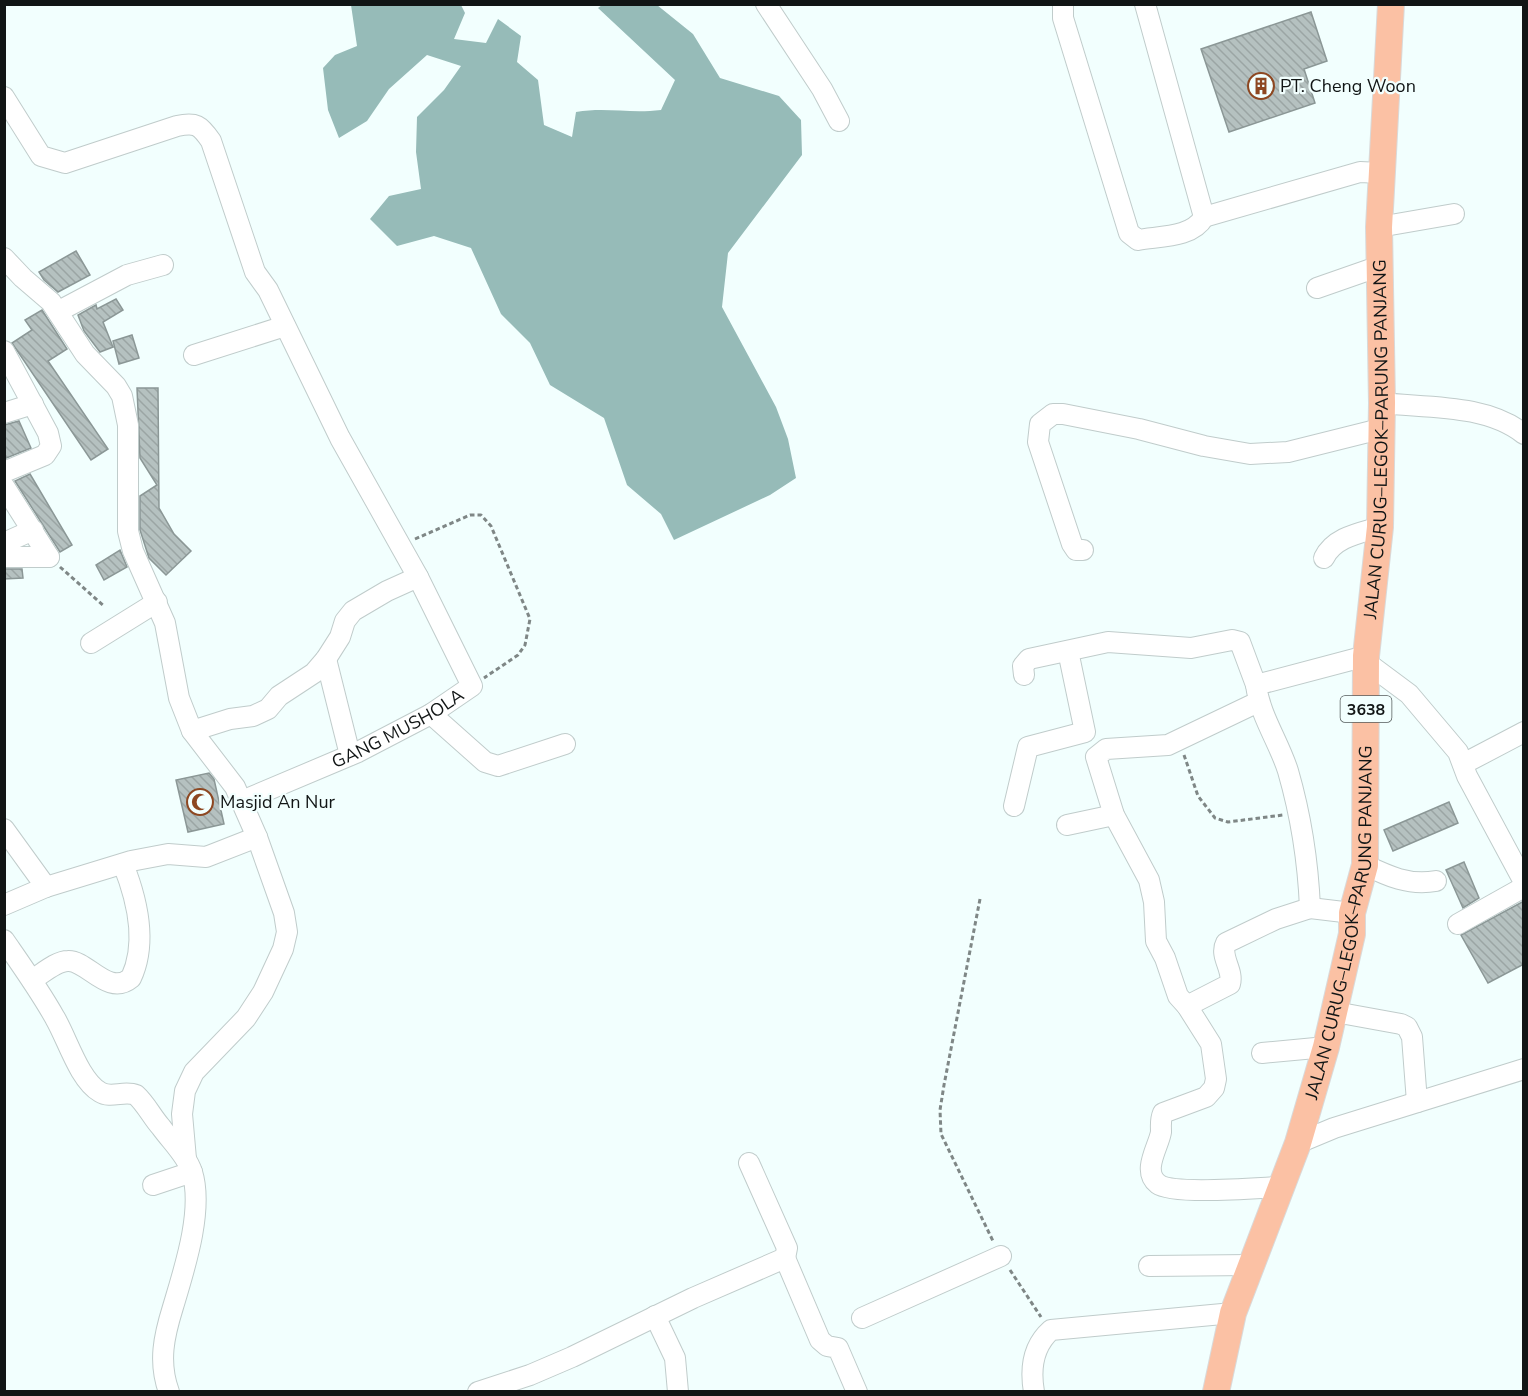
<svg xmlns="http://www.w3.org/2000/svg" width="1528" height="1396" font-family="'Nunito Sans',sans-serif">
<defs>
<pattern id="building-back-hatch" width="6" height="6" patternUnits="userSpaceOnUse" patternTransform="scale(1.5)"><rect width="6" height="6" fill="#b5c1c0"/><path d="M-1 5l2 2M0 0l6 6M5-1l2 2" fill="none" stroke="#9ba5a4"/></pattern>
</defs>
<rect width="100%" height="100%" fill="#f2fffe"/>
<path fill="#96bbb8" d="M 351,5 L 461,5 L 465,13 L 454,39 L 486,43 L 498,19 L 521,36 L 517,62 L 538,80 L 544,125 L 572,137 L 576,112 C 607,107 630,114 661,110 L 675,80 L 598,8 L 602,5 L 657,5 L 693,34 L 720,78 L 779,96 L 801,120 L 802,155 L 728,253 L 722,307 L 776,407 L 788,439 L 796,478 L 770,495 L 674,540 L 661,514 L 627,485 L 604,418 L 550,385 L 530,343 L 501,314 L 471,248 L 434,236 L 397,246 L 370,219 L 389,196 L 421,189 L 416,152 L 417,117 L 444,90 L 461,66 L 427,55 L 389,89 L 367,121 L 339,138 L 328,110 L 323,68 L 335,55 L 357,46 Z"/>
<path fill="url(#building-back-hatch)" stroke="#8b9796" stroke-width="1.5" d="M 1311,12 L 1327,61 L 1304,69 L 1315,103 L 1229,132 L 1201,49 Z
M 76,251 L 90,275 L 58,292 L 44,280 L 39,272 Z
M 116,299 L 123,310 L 103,322 L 113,347 L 100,352 L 84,331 L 78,315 L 96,305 L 97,309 Z
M 42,310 L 67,349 L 48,361 L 108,449 L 91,460 L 12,343 L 32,330 L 25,320 Z
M 132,335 L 139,358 L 119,364 L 113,341 Z
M 137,388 L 158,388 L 159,508 L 174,534 L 191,551 L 166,575 L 149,558 L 140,530 L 140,496 L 157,485 L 140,458 Z
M 19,421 L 31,448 L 4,459 L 4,425 Z
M 30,474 L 72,545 L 60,552 L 15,481 Z
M 120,550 L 127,567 L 104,580 L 96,565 Z
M 4,569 L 22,569 L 23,578 L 4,579 Z
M 209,773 L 214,779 L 224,824 L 188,832 L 176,780 Z
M 1449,802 L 1458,823 L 1393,851 L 1384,830 Z
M 1464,862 L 1479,898 L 1463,908 L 1446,870 Z
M 1524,901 L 1524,964 L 1488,983 L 1461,935 Z"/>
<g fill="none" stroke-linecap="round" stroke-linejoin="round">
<defs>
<g id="minor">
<path d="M 766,4 L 822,89 L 839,121"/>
<path d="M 1063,4 L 1063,18 L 1129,233 L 1138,240 C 1160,236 1192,238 1204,217"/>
<path d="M 1145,4 L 1204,217 L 1360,172 L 1380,173"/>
<path d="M 4,97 L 41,156 L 65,163 L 177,126 C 196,122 200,125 211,141 L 255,272 L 268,290 L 340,438 L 418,577 L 387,591 L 353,611 L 345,621 L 340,637 L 326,659 L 314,673 L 279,696 L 268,709 L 253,716 L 230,719 L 192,731"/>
<path d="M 1379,227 L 1454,214"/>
<path d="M 4,258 L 23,278 L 51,302 L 85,354 L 116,386 L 122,396 L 128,425 L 128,531 L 133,551 L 165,623 L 179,698 L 192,731 L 235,787 L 257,837 L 284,913 L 287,932 L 283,949 L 263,992 L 246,1018 L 194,1072 L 185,1091 L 182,1114 L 186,1159"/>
<path d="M 1317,288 L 1380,266"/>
<path d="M 59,311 L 127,275 L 163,265"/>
<path d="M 4,351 L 48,433 L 51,446 L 45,455 L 4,472"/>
<path d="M 194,355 L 285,326"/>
<path d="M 1382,403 C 1428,408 1486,404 1524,434"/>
<path d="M 4,413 L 33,404"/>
<path d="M 4,486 L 49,557"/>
<path d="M 4,543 L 33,530"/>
<path d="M 1083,550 L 1076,550 L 1072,544 L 1038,442 L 1040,424 L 1053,414 L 1063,414 L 1139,429 L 1204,446 L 1250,454 L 1288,452 L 1380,429"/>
<path d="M 4,557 L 49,557"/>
<path d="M 1324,558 C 1334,537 1360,533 1380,527"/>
<path d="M 91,643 L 157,602"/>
<path d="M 326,659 L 350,755"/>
<path d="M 1366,662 L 1409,694 L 1458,752 L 1467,776 L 1524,882"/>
<path d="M 1024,675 L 1023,666 L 1029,659 L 1108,642 L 1191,648 L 1232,640 L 1240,642 L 1256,685"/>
<path d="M 1258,702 L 1168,745 L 1106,749 L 1096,757 L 1114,815 L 1149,880 L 1154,902 L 1156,941 L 1165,958 L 1178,996 L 1187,1006 L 1230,984 C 1234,970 1219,956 1226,943 L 1276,919 L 1310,908 C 1308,861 1301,816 1288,771 C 1279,742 1260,716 1256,685 L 1366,656"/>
<path d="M 431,714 L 485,762 L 498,766 L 565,744"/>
<path d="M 1463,764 L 1524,732"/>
<path id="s1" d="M 242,801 L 358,752 L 431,714 L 472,686 L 418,577"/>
<path d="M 1014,806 L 1028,747 L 1085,732 L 1068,651"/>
<path d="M 1067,825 L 1114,815"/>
<path d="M 4,829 L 46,887"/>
<path d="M 1365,865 C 1388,876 1409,886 1436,881"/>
<path d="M 4,905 L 46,887 L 131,861 L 168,854 L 206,857 L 257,837"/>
<path d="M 1310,908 L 1352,913"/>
<path d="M 1458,924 L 1524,887"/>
<path d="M 4,940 C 22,966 40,991 55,1018 C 67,1038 79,1080 100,1092 C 111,1099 124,1090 136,1095 C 146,1104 152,1117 161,1127 C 171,1141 187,1156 192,1172 C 204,1210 184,1270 173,1307 C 164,1336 158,1362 169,1392"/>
<path d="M 32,980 C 42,974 56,961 68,961 C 87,960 108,997 131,978 C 148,942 137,899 123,864"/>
<path d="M 1187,1006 L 1211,1044 L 1216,1079 L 1214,1088 L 1206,1097 L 1163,1113 C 1160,1120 1161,1125 1161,1132 C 1159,1146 1141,1171 1158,1184 C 1173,1195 1257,1188 1279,1187"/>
<path d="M 1335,1012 L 1401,1024 L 1407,1027 L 1412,1037 L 1417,1102"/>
<path d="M 1262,1053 L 1326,1047"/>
<path d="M 1298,1143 L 1334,1128 L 1524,1069"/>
<path d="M 153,1185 L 192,1172"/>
<path d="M 785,1258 L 820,1340 L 827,1346 L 838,1348 L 857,1392"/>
<path d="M 1149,1266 L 1252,1265"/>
<path d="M 655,1316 L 675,1358 L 678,1392"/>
<path d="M 862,1318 L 1001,1256"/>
<path d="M 478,1392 L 530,1375 L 572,1357 L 693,1298 L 785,1258 L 787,1248 L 749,1163"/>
<path d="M 1034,1392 C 1030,1369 1033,1346 1051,1330 L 1233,1313"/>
</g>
<g id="major">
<path id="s2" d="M 1216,1392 L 1233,1313 L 1298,1143 L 1326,1047 L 1352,934 L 1352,913 L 1365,865 L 1366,656 L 1380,527 L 1382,403 L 1379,227 L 1391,4"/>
</g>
</defs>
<use href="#minor" stroke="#c0cccb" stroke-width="22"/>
<use href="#major" stroke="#d9dada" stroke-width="28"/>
<path stroke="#7f8786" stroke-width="3" stroke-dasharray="4.5 3" stroke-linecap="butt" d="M 415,539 L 470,515 L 481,515 L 491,526 L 530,619 L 525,645 L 518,655 L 484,678
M 60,567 L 104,606
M 1184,755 L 1198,796 L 1215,818 L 1228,822 L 1283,815
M 980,899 L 944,1085 L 940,1110 L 941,1134 L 993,1241
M 1010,1270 L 1041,1317"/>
<use href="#minor" stroke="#fff" stroke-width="20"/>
<use href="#major" stroke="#fbc1a4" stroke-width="26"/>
</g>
<defs>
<symbol id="building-ring" viewBox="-11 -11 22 22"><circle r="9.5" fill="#f2fffe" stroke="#8d4721" stroke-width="1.5"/><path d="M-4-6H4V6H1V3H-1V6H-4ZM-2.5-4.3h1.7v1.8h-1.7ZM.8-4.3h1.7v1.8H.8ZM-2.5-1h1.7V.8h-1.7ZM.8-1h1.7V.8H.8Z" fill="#8d4721"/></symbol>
<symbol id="mosque-ring" viewBox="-11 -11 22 22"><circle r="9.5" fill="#f2fffe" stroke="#8d4721" stroke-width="1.5"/><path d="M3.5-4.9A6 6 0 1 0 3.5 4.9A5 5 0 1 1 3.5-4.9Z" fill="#8d4721"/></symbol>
</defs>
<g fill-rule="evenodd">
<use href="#building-ring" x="1246" y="71" width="30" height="30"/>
<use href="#mosque-ring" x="185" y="787" width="30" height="30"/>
</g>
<g text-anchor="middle" stroke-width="4.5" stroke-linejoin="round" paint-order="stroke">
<rect fill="#f2fffe" stroke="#545b5b" stroke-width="1.5" x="1340.5" y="696" width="51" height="26" rx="4.5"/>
<g font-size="16" font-weight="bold" fill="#111515">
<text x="1366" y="715">3638</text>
</g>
<g font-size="18" fill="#111515" stroke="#f2fffe" text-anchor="start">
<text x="1280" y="92">PT. Cheng Woon</text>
<text x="220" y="808">Masjid An Nur</text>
</g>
<g font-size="18" fill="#111515" stroke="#f2fffe">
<text dy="6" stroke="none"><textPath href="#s2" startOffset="976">JALAN CURUG–LEGOK–PARUNG PANJANG</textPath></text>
<text dy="6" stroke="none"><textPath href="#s1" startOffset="172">GANG MUSHOLA</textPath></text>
<text dy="6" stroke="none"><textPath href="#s2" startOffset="489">JALAN CURUG–LEGOK–PARUNG PANJANG</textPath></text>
</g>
</g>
<rect width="1528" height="1396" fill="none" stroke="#111515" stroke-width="12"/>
</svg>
